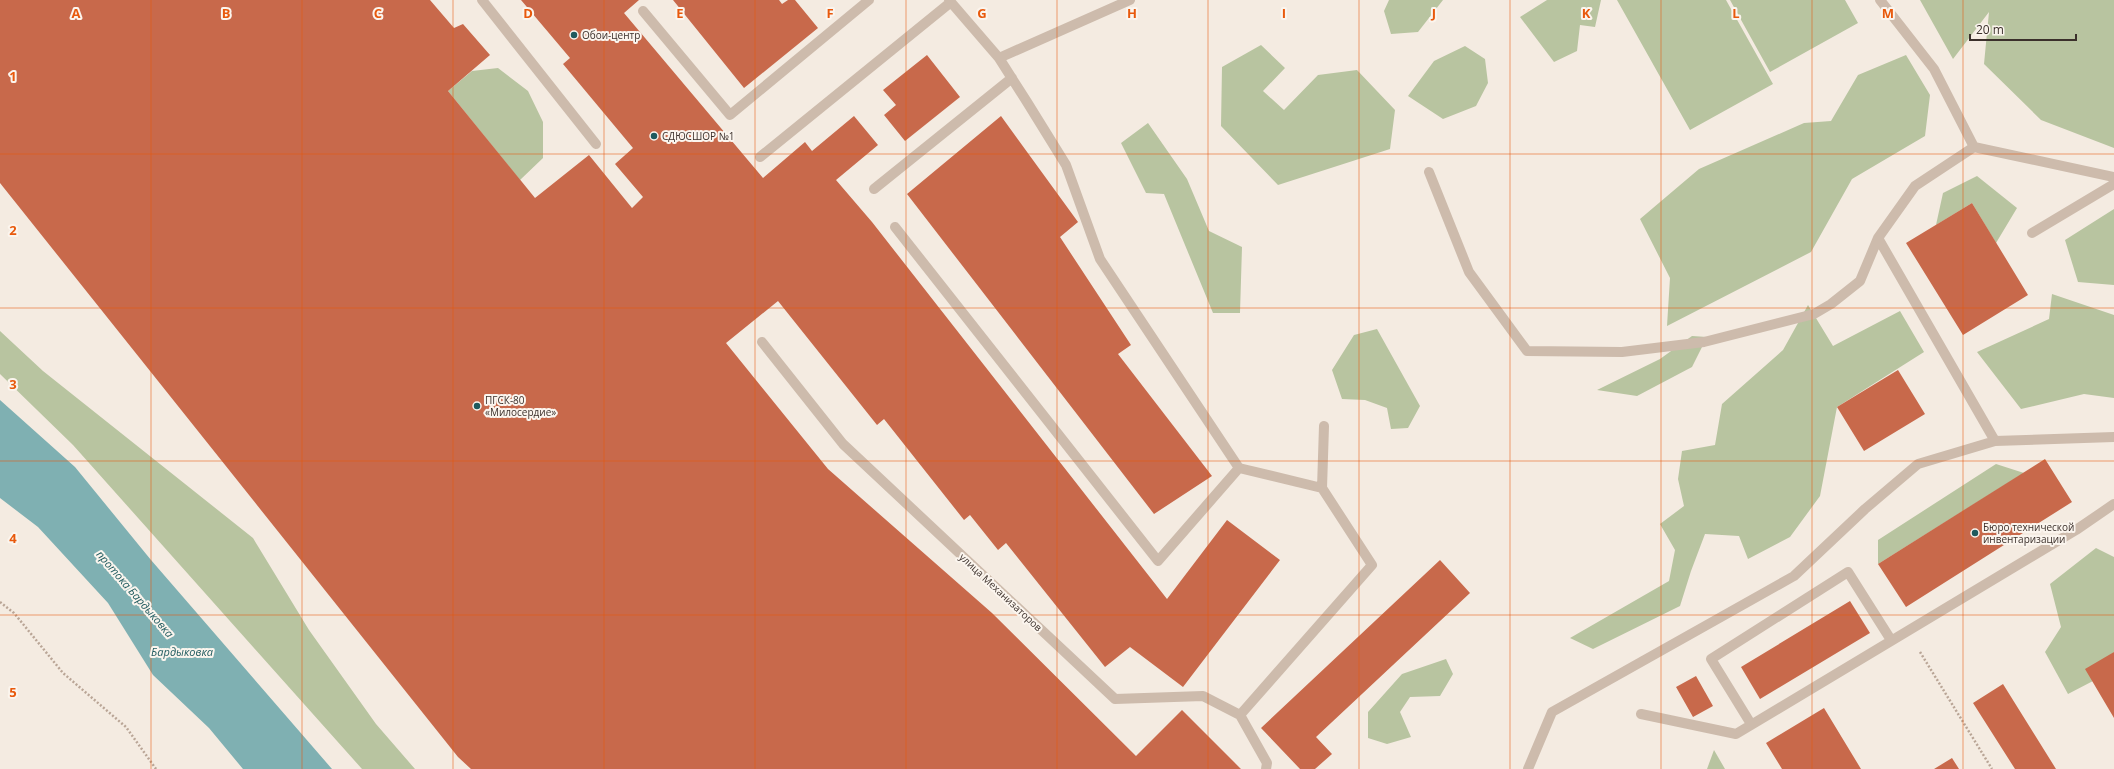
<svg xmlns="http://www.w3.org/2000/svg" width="2114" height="769" font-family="'Open Sans',sans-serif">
<rect width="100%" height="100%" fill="#f4ebe1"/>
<path fill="#b8c4a0" d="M 1389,0 L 1443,0 L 1418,32 L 1391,34 L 1384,11 Z
M 1547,0 L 1601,0 L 1595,27 L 1580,25 L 1577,51 L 1554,62 L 1520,17 Z
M 1617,0 L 1726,0 L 1773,84 L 1690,130 Z
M 1730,0 L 1845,0 L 1858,23 L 1770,72 Z
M 1920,0 L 2114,0 L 2114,148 L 2041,120 L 1984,64 L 1989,12 L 1953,59 Z
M 1261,45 L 1285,68 L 1263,91 L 1284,110 L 1318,75 L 1357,70 L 1395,110 L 1390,149 L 1278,185 L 1221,126 L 1222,67 Z
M 1465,46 L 1485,59 L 1488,83 L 1476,106 L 1443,119 L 1408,96 L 1434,61 Z
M 1906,55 L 1930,95 L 1925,136 L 1852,179 L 1811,252 L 1667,326 L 1670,278 L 1640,219 L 1699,169 L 1804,123 L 1831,121 L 1858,75 Z
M 498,68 L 528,91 L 543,122 L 543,158 L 520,180 L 448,91 L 472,71 Z
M 1148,123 L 1187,179 L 1209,231 L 1242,247 L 1240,313 L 1213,313 L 1164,194 L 1146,193 L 1121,143 Z
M 1977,176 L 2017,208 L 1996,243 L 1972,203 L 1936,225 L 1943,193 Z
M 2114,209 L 2114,285 L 2078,282 L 2065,240 Z
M 2052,294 L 2114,315 L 2114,398 L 2084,394 L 2021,409 L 1977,352 L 2049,319 Z
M 1808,305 L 1833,346 L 1900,311 L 1924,352 L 1837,407 L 1820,496 L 1790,537 L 1748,559 L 1739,536 L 1705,534 L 1691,571 L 1680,606 L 1593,649 L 1570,638 L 1669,581 L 1675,550 L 1660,524 L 1684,506 L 1678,479 L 1682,451 L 1715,445 L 1722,404 L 1783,350 Z
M 1377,329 L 1420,406 L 1408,428 L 1391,429 L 1387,408 L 1365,400 L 1342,399 L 1332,370 L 1354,335 Z
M 0,331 L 43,371 L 253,538 L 309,630 L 376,724 L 415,769 L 362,769 L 73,445 L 0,374 Z
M 1692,336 L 1707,337 L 1692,367 L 1637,396 L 1597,390 L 1660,359 Z
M 1996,464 L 2024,473 L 1878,564 L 1878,540 Z
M 2096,548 L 2114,557 L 2114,652 L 2093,681 L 2068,694 L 2045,652 L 2061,627 L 2050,584 Z
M 1446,659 L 1453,674 L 1440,696 L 1410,697 L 1400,712 L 1411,737 L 1387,744 L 1368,738 L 1368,712 L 1402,674 Z
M 1714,750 L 1725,769 L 1707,769 Z"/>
<path fill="#7fb0b2" d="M 0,400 L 75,467 L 151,560 L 332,769 L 243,769 L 209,728 L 153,675 L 108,603 L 38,527 L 0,498 Z"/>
<path fill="#c8694b" d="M 0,0 L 430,0 L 454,28 L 463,24 L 490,55 L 448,91 L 535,198 L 589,155 L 632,208 L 643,197 L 615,164 L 633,148 L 563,64 L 570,58 L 521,0 L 639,0 L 624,13 L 763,178 L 805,142 L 812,151 L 854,116 L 878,145 L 836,180 L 872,222 L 1167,599 L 1227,520 L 1280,560 L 1183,687 L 1130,647 L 1105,667 L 1006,543 L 998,550 L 970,515 L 964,520 L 884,419 L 877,425 L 778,301 L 726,343 L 828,469 L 992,613 L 1136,756 L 1182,710 L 1241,769 L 471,769 L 458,757 L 0,183 Z
M 673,0 L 779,0 L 782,4 L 788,0 L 795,0 L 818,28 L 744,88 Z
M 927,55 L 960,97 L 905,141 L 884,115 L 896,105 L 883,90 Z
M 1001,116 L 1078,222 L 1060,237 L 1131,345 L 1118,354 L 1212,476 L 1154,514 L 907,194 Z
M 1972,203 L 2028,295 L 1963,335 L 1906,243 Z
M 1898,370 L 1925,414 L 1864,451 L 1837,407 Z
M 2045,459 L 2072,502 L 1906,607 L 1878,564 Z
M 1440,560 L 1470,593 L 1316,737 L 1332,754 L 1315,769 L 1300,769 L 1261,728 Z
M 1850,601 L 1870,633 L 1760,699 L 1741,667 Z
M 2114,652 L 2114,718 L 2085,669 Z
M 1696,676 L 1713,706 L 1693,717 L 1676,687 Z
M 2003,684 L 2056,769 L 2015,769 L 1973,703 Z
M 1824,708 L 1861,769 L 1782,769 L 1766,743 Z
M 1952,758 L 1959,769 L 1934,769 Z"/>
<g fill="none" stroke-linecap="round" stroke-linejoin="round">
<path stroke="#b9a596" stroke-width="2.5" stroke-dasharray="2 2" stroke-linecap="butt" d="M 0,602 L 14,613 L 63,673 L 126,727 L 156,769
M 1920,652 L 1992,769"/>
<path stroke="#cdbbac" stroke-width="10" d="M 482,0 L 596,144
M 949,0 L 999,58 L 1027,102 L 1066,165 L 1100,259 L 1239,468 L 1322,488 L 1372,565 L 1240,715
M 1880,0 L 1934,69 L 1974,147
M 643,11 L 730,115 L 869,0
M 999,58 L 1130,0
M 760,157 L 951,2
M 1429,172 L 1469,272 L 1527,351 L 1622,352 L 1704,342 L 1814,314 L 1831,304 L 1860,281 L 1878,238 L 1915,186 L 1974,147 L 2114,177
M 874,189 L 1012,78
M 895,227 L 1158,561 L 1239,468
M 2032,233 L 2114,184
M 1878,238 L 1995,441
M 762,342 L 843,444 L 1115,699 L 1203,696 L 1240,715 L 1267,763 L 1266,769
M 1322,488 L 1324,426
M 1641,714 L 1736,734 L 2076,530 L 2114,504
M 1751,724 L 1711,659 L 1848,572 L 1891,640
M 1528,769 L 1552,712 L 1794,576 L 1865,509 L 1918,464 L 1995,441 L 2114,437"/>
</g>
<path fill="none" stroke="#e8590c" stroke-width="1" stroke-opacity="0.55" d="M 151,0 L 151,769M 302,0 L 302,769M 453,0 L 453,769M 604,0 L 604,769M 755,0 L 755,769M 906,0 L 906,769M 1057,0 L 1057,769M 1208,0 L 1208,769M 1359,0 L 1359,769M 1510,0 L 1510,769M 1661,0 L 1661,769M 1812,0 L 1812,769M 1963,0 L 1963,769M 0,154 L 2114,154M 0,308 L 2114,308M 0,461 L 2114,461M 0,615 L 2114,615"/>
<g fill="#1f5a5e" stroke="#fbf5ee" stroke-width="1.5">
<circle cx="574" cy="35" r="4"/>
<circle cx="654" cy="136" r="4"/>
<circle cx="477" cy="406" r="4"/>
<circle cx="1975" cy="533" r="4"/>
</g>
<g text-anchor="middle" stroke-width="4" stroke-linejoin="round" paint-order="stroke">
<g font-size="10" fill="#3b302b" stroke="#fbf5ee" text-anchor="start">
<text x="582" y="39">Обои-центр</text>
<text x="662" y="140">СДЮСШОР №1</text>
<text x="485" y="404">ПГСК-80<tspan x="485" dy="12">«Милосердие»</tspan></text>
<text x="1983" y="531">Бюро технической<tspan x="1983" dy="12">инвентаризации</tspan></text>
</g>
<g font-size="10" fill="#3b302b" stroke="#fbf5ee">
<text transform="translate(1001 592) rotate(43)" y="4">улица Механизаторов</text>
</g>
<g font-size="11" font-style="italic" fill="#1f5a5e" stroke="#fbf5ee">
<text transform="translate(135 594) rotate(49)" y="4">протока Бардыковка</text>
<text x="182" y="656">Бардыковка</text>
</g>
</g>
<g font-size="13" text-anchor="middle" font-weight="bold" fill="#e8590c" stroke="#fbf5ee" stroke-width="4" stroke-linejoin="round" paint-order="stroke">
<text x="76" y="18">A</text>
<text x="226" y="18">B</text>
<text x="378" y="18">C</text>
<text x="528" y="18">D</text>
<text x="680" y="18">E</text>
<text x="830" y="18">F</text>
<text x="982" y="18">G</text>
<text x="1132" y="18">H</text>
<text x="1284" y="18">I</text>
<text x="1434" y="18">J</text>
<text x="1586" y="18">K</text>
<text x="1736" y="18">L</text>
<text x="1888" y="18">M</text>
<text x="13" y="81">1</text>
<text x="13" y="235">2</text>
<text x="13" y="389">3</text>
<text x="13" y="543">4</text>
<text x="13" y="697">5</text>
</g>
<path d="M1970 34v6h106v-6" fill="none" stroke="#3b302b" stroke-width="2"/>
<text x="1976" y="34" font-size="12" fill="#3b302b" stroke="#fbf5ee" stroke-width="3" paint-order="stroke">20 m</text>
</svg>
